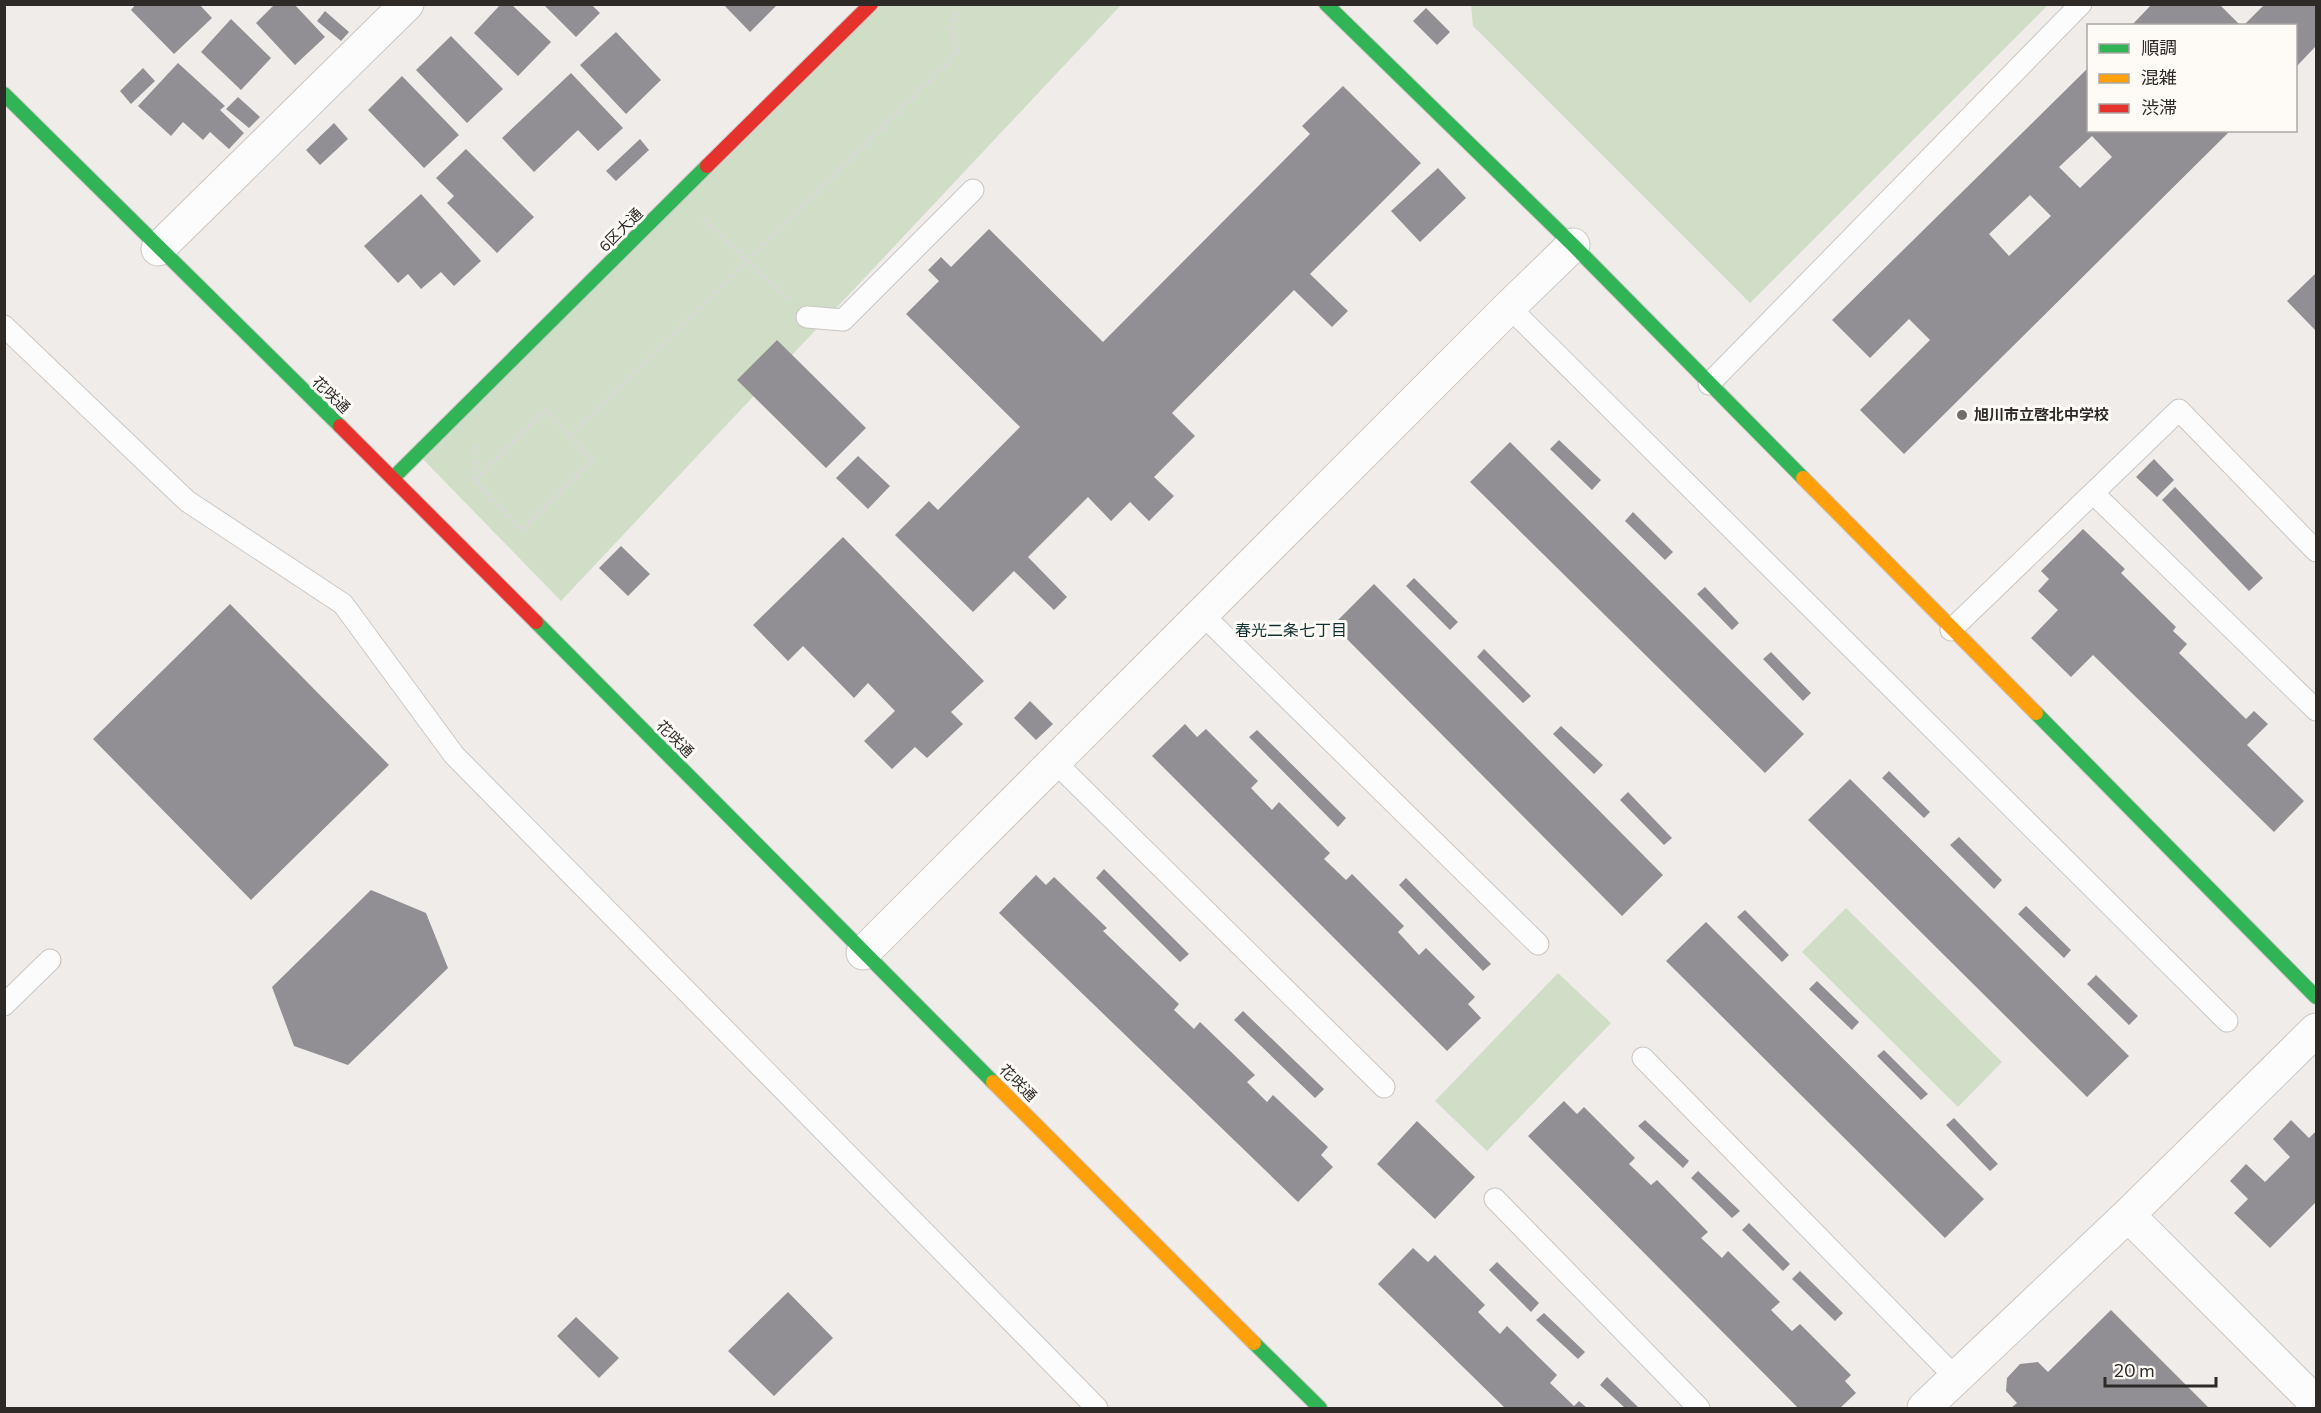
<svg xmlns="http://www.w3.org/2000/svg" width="2321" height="1413" font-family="Commissioner,'Noto Sans JP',sans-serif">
<rect width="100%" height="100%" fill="#f0ece9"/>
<path fill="#d0dec7" d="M 872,5 L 1121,5 L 561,601 L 418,454 Z
M 1471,5 L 1471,4 L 2048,5 L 1750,303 L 1473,26 Z
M 1846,908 L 2002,1062 L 1958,1107 L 1802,952 Z
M 1558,973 L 1611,1023 L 1487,1151 L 1435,1101 Z"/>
<path fill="#918f94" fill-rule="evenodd" d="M 136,4 L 199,4 L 212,18 L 174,54 L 131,10 Z
M 275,4 L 294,4 L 325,37 L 295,65 L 256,23 Z
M 501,4 L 511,4 L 551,42 L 518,76 L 474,33 Z
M 543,4 L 591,4 L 600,13 L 576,37 Z
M 723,4 L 778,4 L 750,32 Z
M 2152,4 L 2223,4 L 2221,6 L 2241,26 L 2131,26 Z
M 2265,4 L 2316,4 L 2316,46 L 2296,67 L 2296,26 L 2243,26 Z
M 1426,8 L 1450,32 L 1437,45 L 1413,21 Z
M 325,11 L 349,32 L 341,41 L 317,21 Z
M 231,19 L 271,58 L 241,90 L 201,52 Z
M 616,32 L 661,80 L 626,114 L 580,65 Z
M 451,36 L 503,89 L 467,123 L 416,70 Z
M 178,63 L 225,106 L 220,110 L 244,133 L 229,149 L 210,132 L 203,140 L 183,122 L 171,136 L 138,106 Z
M 143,68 L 155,81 L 131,104 L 120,91 Z
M 2088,68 L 2088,130 L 2231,130 L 1904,454 L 1860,410 L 1930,340 L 1909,319 L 1870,358 L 1832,320 ZM 2092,136 L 2112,157 L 2080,188 L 2059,167 ZM 2030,195 L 2051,216 L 2009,256 L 1989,234 Z
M 571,73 L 623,128 L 598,151 L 578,130 L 534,172 L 502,138 Z
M 402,76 L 459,135 L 424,168 L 368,110 Z
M 1343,86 L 1421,163 L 1310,274 L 1348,311 L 1332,327 L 1294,290 L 1172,413 L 1195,436 L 1154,477 L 1174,496 L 1149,521 L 1130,502 L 1111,521 L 1088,497 L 1028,557 L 1067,597 L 1054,610 L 1014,571 L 973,612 L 895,535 L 929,501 L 938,510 L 1020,427 L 906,314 L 939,281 L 928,270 L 941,257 L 951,267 L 989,229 L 1103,342 L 1310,134 L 1302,126 Z
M 238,97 L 260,117 L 249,128 L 226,109 Z
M 334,123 L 348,139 L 320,165 L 306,150 Z
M 640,139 L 649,150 L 616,181 L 606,171 Z
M 466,149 L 534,217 L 497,253 L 447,203 L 454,196 L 436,178 Z
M 1438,168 L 1466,198 L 1420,242 L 1391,211 Z
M 421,194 L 481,261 L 454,286 L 441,272 L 421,289 L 408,274 L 398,283 L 364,246 Z
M 2316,273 L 2316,331 L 2287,301 Z
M 777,340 L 866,428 L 826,468 L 737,380 Z
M 1559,440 L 1601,480 L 1592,490 L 1550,449 Z
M 1510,442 L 1804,734 L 1765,773 L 1470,482 Z
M 858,456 L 890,486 L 868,509 L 836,478 Z
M 2154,459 L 2174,480 L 2157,497 L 2136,477 Z
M 2175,487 L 2263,578 L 2249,591 L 2162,500 Z
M 1633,512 L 1673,552 L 1665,560 L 1625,521 Z
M 2083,529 L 2125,569 L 2121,573 L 2176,627 L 2173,631 L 2187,644 L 2179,653 L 2246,719 L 2254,711 L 2268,724 L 2247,745 L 2304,801 L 2274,832 L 2093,655 L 2071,677 L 2031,638 L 2058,610 L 2038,591 L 2049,579 L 2041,571 Z
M 843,537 L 984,681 L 951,712 L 963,724 L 927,758 L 915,747 L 892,769 L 864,741 L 895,711 L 868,683 L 854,698 L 803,646 L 788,661 L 753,625 Z
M 621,546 L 650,574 L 628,596 L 599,568 Z
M 1414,578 L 1458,622 L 1450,630 L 1406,586 Z
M 1374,584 L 1663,875 L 1622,916 L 1333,625 Z
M 1705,587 L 1739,623 L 1732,630 L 1697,594 Z
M 230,604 L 389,765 L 251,900 L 93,739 Z
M 1484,649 L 1531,696 L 1523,703 L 1477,657 Z
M 1771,652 L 1811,693 L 1803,701 L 1763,659 Z
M 1030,701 L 1053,724 L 1036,740 L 1014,718 Z
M 1185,724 L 1197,737 L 1206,729 L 1258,781 L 1251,788 L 1272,810 L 1279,802 L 1330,853 L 1324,859 L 1346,880 L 1352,874 L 1404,926 L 1398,932 L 1419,955 L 1426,948 L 1475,997 L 1468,1004 L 1481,1018 L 1447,1051 L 1152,756 Z
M 1561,726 L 1603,765 L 1594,774 L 1553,734 Z
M 1257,730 L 1346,818 L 1338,827 L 1249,737 Z
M 1889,771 L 1930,812 L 1924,818 L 1882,778 Z
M 1850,779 L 2129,1056 L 2087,1097 L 1808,820 Z
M 1628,792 L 1672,838 L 1664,845 L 1620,800 Z
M 1959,837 L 2002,880 L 1994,889 L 1950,845 Z
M 1104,869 L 1189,954 L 1180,962 L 1096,878 Z
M 1036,875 L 1046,885 L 1054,877 L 1107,928 L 1103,931 L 1179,1004 L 1174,1010 L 1194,1029 L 1200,1022 L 1255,1075 L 1247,1082 L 1267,1102 L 1273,1095 L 1328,1147 L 1321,1155 L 1333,1167 L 1298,1202 L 999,913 Z
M 1406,878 L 1491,964 L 1483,971 L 1399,885 Z
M 371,890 L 426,913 L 448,968 L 348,1065 L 294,1046 L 272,987 Z
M 2026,906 L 2071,950 L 2064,958 L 2018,914 Z
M 1745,910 L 1789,955 L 1782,962 L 1737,917 Z
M 1706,922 L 1984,1199 L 1945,1238 L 1666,961 Z
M 2096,975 L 2138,1016 L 2129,1025 L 2087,984 Z
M 1817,981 L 1859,1022 L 1852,1030 L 1809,989 Z
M 1243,1011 L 1324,1089 L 1315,1098 L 1234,1020 Z
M 1884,1050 L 1928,1094 L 1921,1100 L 1877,1056 Z
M 1564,1101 L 1577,1114 L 1584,1107 L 1635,1158 L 1629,1164 L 1651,1185 L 1657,1180 L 1708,1232 L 1701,1238 L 1722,1258 L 1728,1251 L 1780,1302 L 1771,1310 L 1792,1331 L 1800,1324 L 1851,1375 L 1845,1381 L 1856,1393 L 1840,1408 L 1798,1408 L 1528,1136 Z
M 1954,1118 L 1998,1164 L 1990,1171 L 1946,1125 Z
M 1645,1120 L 1689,1161 L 1683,1168 L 1638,1126 Z
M 2291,1120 L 2309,1138 L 2316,1131 L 2316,1202 L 2270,1248 L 2234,1213 L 2248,1199 L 2230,1181 L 2246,1164 L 2265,1182 L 2290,1157 L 2273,1139 Z
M 1417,1121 L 1475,1177 L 1435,1219 L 1377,1164 Z
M 1698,1171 L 1740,1211 L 1732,1218 L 1691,1178 Z
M 1749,1223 L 1790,1264 L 1783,1271 L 1742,1230 Z
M 1413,1248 L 1428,1262 L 1435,1255 L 1485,1305 L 1478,1312 L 1500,1334 L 1507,1326 L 1557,1375 L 1550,1383 L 1574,1406 L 1579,1401 L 1587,1408 L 1505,1408 L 1378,1284 Z
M 1497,1262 L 1539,1303 L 1531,1312 L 1489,1270 Z
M 1800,1271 L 1843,1313 L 1835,1321 L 1792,1279 Z
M 788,1292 L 833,1338 L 774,1396 L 728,1351 Z
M 2111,1310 L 2209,1408 L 2011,1408 L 2017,1403 L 2006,1391 L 2007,1378 L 2020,1364 L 2038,1362 L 2048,1372 Z
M 1544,1313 L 1585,1352 L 1578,1359 L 1536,1320 Z
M 576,1317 L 619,1358 L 599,1378 L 557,1336 Z
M 1607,1377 L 1639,1408 L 1625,1408 L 1600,1385 Z"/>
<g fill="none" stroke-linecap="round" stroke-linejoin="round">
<defs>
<path id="lane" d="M 1509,307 L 2227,1021
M 807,317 L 843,320 L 973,190
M 4,326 L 187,501 L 343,604 L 454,755 L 1097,1408
M 1709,384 L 2081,4
M 2093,493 L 2179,410 L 2316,551
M 1202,614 L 1538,944
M 1951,630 L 2093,493 L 2316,710
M 1055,762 L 1384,1087
M 4,1005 L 50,960
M 1643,1058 L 1956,1378
M 1495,1199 L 1699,1408"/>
<path id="street" d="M 158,249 L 407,4
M 863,953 L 1509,307 L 1573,245
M 2128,1215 L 2316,1403
M 1924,1408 L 2128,1215 L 2316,1030"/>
<path id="fast" d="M 1326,4 L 1573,245 L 1803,478
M 4,94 L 340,426
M 393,478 L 707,166
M 536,622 L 993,1082
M 2036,713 L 2316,997
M 1254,1343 L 1320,1408"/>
<path id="slow" d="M 1803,478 L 2036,713
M 993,1082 L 1254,1343"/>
<path id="jam" d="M 707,166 L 871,4
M 340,426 L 536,622"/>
</defs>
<use href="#lane" stroke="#cac7c4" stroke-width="23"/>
<use href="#street" stroke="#cac7c4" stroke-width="35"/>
<use href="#fast" stroke="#cac7c4" stroke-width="16"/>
<use href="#slow" stroke="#cac7c4" stroke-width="16"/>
<use href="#jam" stroke="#cac7c4" stroke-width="16"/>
<path stroke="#d9d8d6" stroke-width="4" stroke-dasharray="4.5 3" stroke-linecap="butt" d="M 703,219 L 787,298
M 570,436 L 959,51 L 951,29 L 960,4
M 474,480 L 545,410 L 592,460 L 522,530 L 474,480 L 477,446"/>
<use href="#lane" stroke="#fdfcfc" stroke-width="21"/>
<use href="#street" stroke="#fdfcfc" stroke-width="33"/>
<use href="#fast" stroke="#30b455" stroke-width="14"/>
<use href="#slow" stroke="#ff9f0a" stroke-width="14"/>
<use href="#jam" stroke="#e5322d" stroke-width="14"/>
</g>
<circle fill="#716e6c" stroke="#fefaf6" stroke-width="2" cx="1962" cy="415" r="6"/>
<g text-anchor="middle" stroke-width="6" stroke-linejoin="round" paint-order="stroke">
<g font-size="15" fill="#2d2a28" stroke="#fefaf6">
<text transform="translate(621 230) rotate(-45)" y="5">6区大通</text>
<text transform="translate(331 395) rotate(44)" y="5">花咲通</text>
<text transform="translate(675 739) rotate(45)" y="5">花咲通</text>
<text transform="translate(1018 1083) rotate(45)" y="5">花咲通</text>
</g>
<g font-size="15" font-weight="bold" fill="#2d2a28" stroke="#fefaf6" text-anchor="start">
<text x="1974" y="420">旭川市立啓北中学校</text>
</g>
<g font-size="16" fill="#0d3130" stroke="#fefaf6">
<text x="1291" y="636">春光二条七丁目</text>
</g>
</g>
<rect width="2321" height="1413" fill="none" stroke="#2d2a28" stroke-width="12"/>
<rect x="2087" y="24" width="210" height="108" fill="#fefaf6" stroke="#aaa7a4" stroke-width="1.5"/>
<rect x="2099" y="44" width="30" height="9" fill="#30b455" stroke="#aaa7a4" stroke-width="1.5"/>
<text x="2141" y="54" font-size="18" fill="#2d2a28">順調</text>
<rect x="2099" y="74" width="30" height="9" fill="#ff9f0a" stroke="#aaa7a4" stroke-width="1.5"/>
<text x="2141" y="84" font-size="18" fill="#2d2a28">混雑</text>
<rect x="2099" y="104" width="30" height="9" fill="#e5322d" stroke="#aaa7a4" stroke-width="1.5"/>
<text x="2141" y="114" font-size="18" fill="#2d2a28">渋滞</text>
<path d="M2105 1377v9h111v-9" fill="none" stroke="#2d2a28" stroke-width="3"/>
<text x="2114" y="1377" font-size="18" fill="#2d2a28" stroke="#fefaf6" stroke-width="4.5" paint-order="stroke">20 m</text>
</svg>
